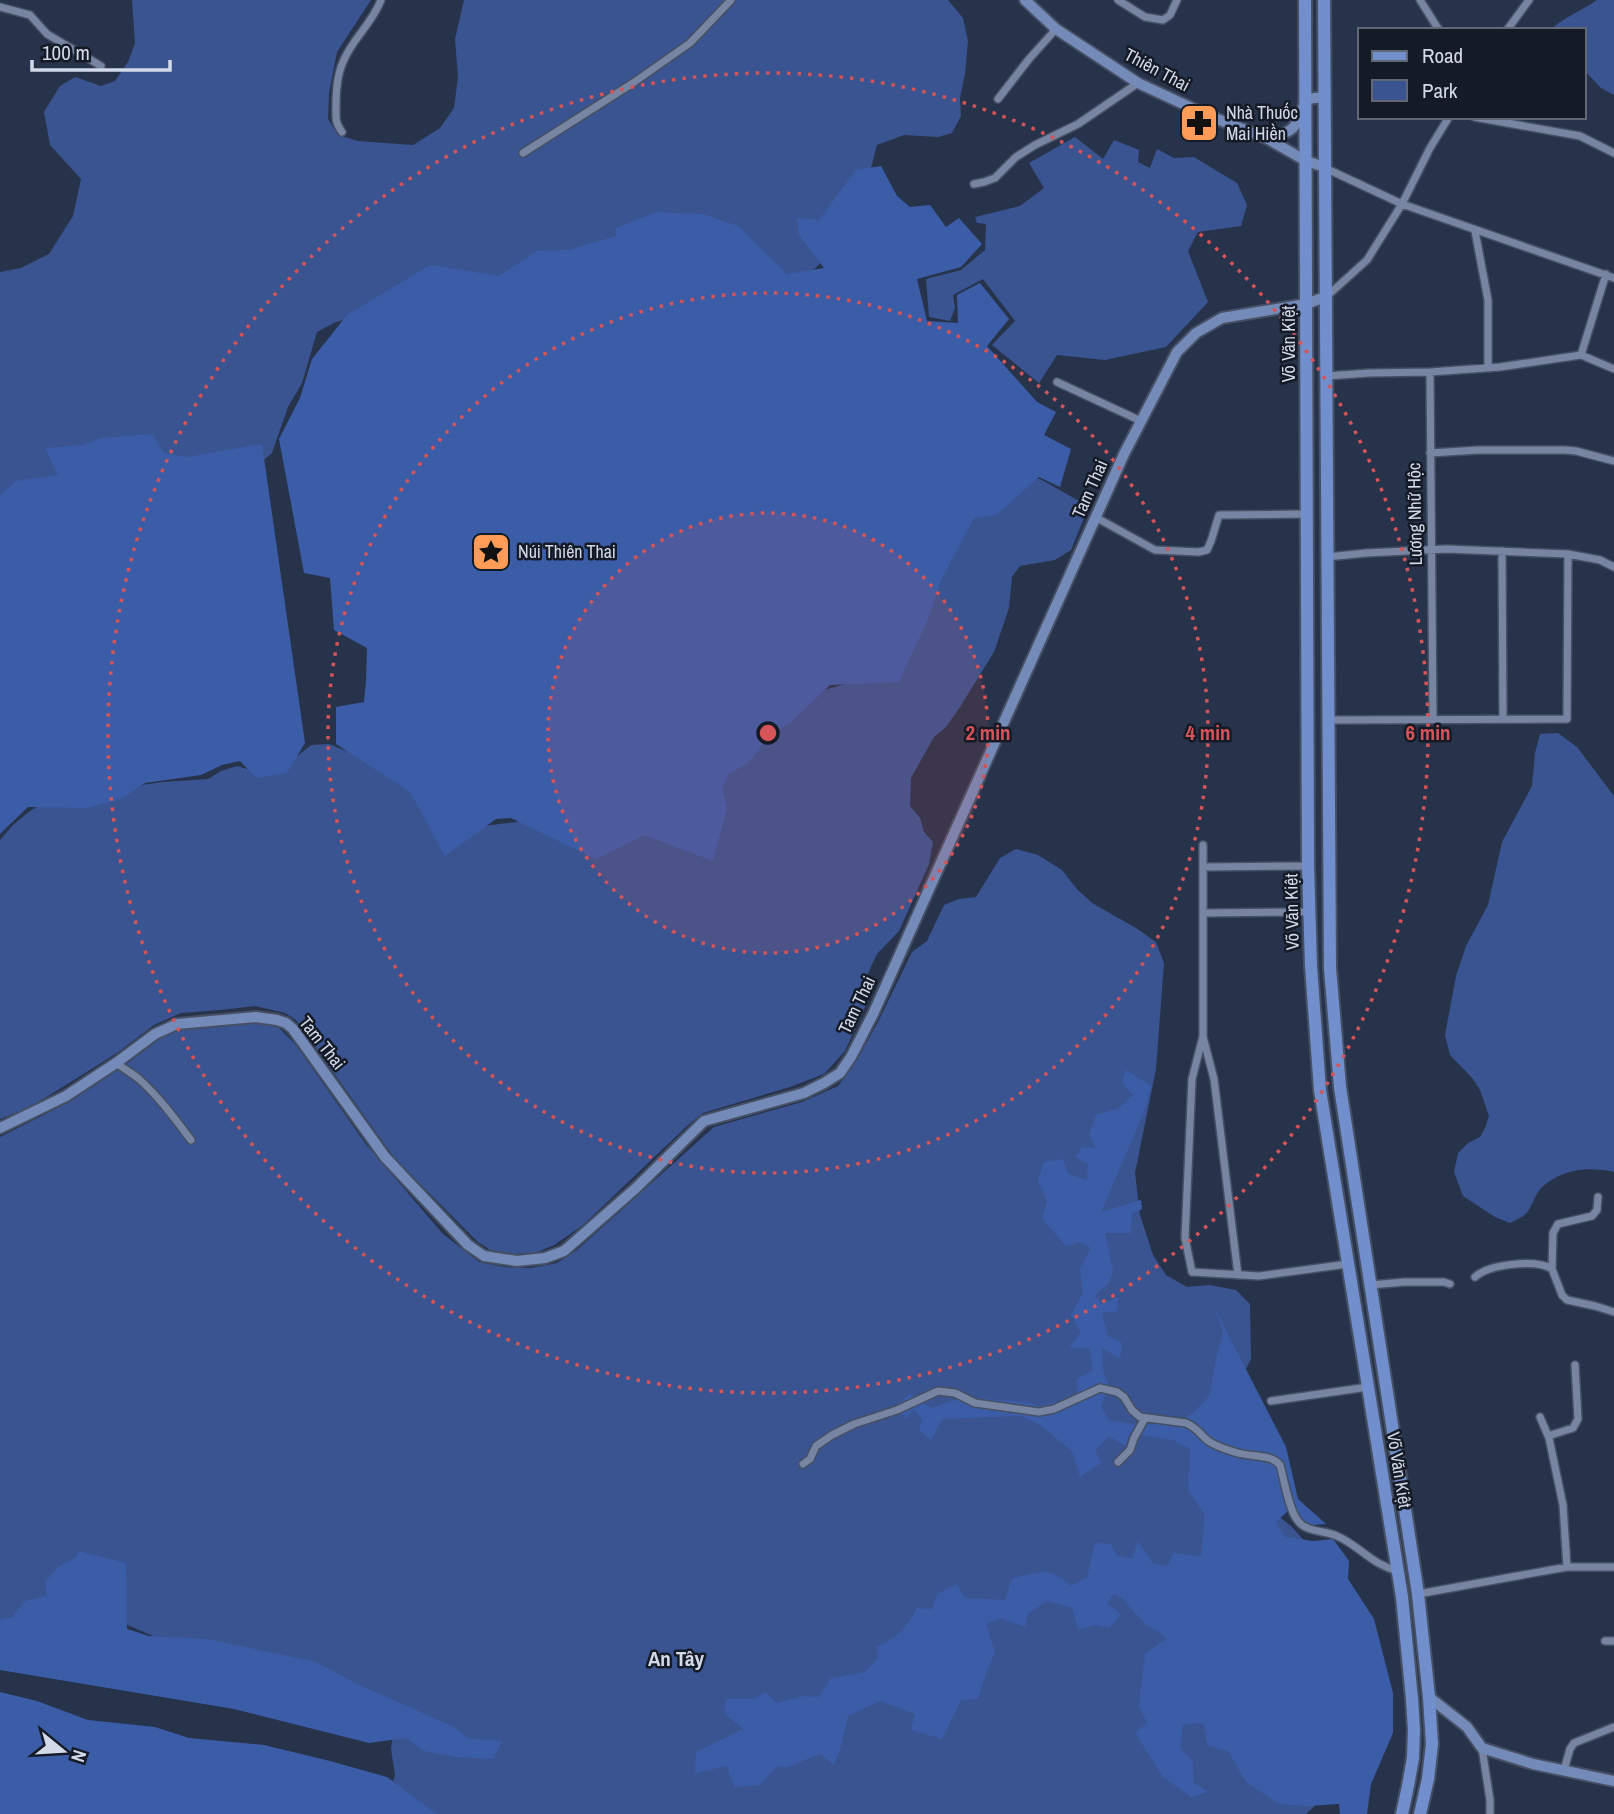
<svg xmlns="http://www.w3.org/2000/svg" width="1614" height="1814" font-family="'Archivo Narrow',sans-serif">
<rect width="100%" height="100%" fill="#27334b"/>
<path fill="#395490" d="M 132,0 L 371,0 L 337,52 L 329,93 L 328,119 L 338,135 L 358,141 L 413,145 L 440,128 L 454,108 L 458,77 L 455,39 L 464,0 L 948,0 L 963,18 L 968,41 L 965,74 L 960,98 L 961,116 L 952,133 L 938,137 L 904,135 L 877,145 L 871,168 L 828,256 L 811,272 L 794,278 L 760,261 L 504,280 L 336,322 L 317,332 L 302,383 L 288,407 L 272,453 L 259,464 L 0,522 L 0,272 L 21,268 L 49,254 L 73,216 L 81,179 L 50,145 L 44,112 L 60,86 L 75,77 L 101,86 L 115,81 L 128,62 L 135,43 Z
M 1597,0 L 1614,0 L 1614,95 L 1601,88 L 1584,70 L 1584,30 L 1550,30 C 1564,17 1581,11 1597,0 Z
M 1075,137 L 1103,159 L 1114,140 L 1139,150 L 1138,162 L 1150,168 L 1157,149 L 1174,158 L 1194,157 L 1237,183 L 1247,205 L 1241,226 L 1198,232 L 1188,251 L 1208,302 L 1166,347 L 1105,360 L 1057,355 L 1039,383 L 992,345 L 1015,321 L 983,279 L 953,295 L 955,308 L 950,321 L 929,317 L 926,279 L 961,270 L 985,250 L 986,224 L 977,223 L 975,217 L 1020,206 L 1044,188 L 1029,163 Z
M 1015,475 L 1040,479 L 1081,502 L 1084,518 L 1071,550 L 1055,560 L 1020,566 L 1012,577 L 1009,608 L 994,652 L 960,707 L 946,727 L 934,737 L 911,778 L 910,806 L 920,818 L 924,832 L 933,842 L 929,864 L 899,931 L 877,954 L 864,982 L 866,1005 L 845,1051 L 824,1074 L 790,1087 L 703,1113 L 688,1125 L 582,1226 L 554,1245 L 535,1253 L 513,1254 L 492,1251 L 478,1242 L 395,1159 L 296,1020 L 285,1013 L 255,1006 L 221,1010 L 181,1013 L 154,1025 L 117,1053 L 29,1108 L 0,1119 L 0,840 L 13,825 L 30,811 L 50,799 L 162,782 L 208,779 L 221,771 L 237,766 L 247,769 L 269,769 L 295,758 L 311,745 L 329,744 L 371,761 L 473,829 L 491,825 L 517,822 L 560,792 L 742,752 L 824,690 L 856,681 L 968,508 Z
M 1558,733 L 1577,747 L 1614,796 L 1614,1172 C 1589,1166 1562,1169 1542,1187 C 1535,1194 1533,1204 1528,1211 C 1524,1217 1516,1220 1510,1223 L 1495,1217 L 1463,1196 L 1454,1172 L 1458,1153 L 1468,1143 L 1480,1137 L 1485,1128 L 1489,1116 L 1480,1090 L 1473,1079 L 1450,1055 L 1445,1035 L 1456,976 L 1466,946 L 1488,905 L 1502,842 L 1532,786 L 1535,753 L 1540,734 Z
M 1016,849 L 1038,855 L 1062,870 L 1077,889 L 1092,903 L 1136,928 L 1156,942 L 1164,963 L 1156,1069 L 1135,1173 L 1140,1215 L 1153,1255 L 1166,1275 L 1187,1287 L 1209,1285 L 1236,1290 L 1250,1304 L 1251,1359 L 1231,1399 L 1268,1508 L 1291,1526 L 1316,1554 L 1317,1804 L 1306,1814 L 382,1814 L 395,1775 L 391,1749 L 395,1722 L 176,1646 L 93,1610 L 62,1606 L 13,1616 L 0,1624 L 0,1137 L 71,1101 L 128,1063 L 162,1037 L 175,1030 L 199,1027 L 262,1023 L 279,1028 L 296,1045 L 365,1143 L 443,1234 L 479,1262 L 504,1267 L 531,1268 L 557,1263 L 577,1250 L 714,1127 L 802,1102 L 838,1086 L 857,1060 L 878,1022 L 912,952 L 927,941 L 944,905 L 959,899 L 976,897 L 1000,858 Z"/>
<path fill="#3b5da8" d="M 881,166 L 897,196 L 910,207 L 930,205 L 946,227 L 959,218 L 982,244 L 961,267 L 917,279 L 927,321 L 958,323 L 957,295 L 980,283 L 1009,319 L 987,346 L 1037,402 L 1056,412 L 1044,435 L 1071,449 L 1060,487 L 1039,477 L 996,515 L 974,518 L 941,580 L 928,619 L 899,682 L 830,685 L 790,723 L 774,732 L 748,763 L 729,774 L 722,788 L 727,808 L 713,861 L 644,835 L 596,859 L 511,818 L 496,819 L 445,856 L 410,792 L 336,744 L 336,707 L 364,702 L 366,681 L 367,648 L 334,630 L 330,578 L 304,573 L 279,439 L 300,398 L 312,359 L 347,315 L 430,265 L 499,276 L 537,251 L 569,250 L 616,236 L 616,228 L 657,212 L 703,214 L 738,226 L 787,274 L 824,268 L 799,235 L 797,218 L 819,220 L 856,170 Z
M 152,434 L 164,453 L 187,457 L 262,444 L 305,743 L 287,773 L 256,778 L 240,761 L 222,765 L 201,775 L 145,783 L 121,799 L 87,808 L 28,807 L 0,834 L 0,496 L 16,481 L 58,475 L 45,448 L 84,445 L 101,438 Z
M 1126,1070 L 1151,1086 L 1145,1109 L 1101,1212 L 1141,1200 L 1142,1209 L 1132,1214 L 1131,1233 L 1105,1233 L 1113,1271 L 1108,1284 L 1094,1296 L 1102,1304 L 1118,1297 L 1117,1311 L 1102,1313 L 1108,1336 L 1122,1343 L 1120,1359 L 1102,1348 L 1103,1371 L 1109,1386 L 1101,1407 L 1109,1420 L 1136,1425 L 1148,1417 L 1181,1421 L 1194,1412 L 1210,1395 L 1216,1359 L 1223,1333 L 1215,1309 L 1286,1447 L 1298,1499 L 1326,1524 L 1313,1525 L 1296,1520 L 1289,1510 L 1276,1522 L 1285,1537 L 1313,1541 L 1333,1539 L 1349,1561 L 1348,1579 L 1374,1619 L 1393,1693 L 1393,1733 L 1371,1784 L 1367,1814 L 1340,1814 L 1339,1804 L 1308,1806 L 1279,1804 L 1246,1782 L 1228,1751 L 1208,1746 L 1203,1723 L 1183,1724 L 1180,1748 L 1193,1762 L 1193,1782 L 1208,1792 L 1191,1797 L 1163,1777 L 1135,1733 L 1147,1723 L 1139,1706 L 1145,1654 L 1167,1638 L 1145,1624 L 1122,1598 L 1114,1594 L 1107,1603 L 1121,1614 L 1109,1628 L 1096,1625 L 1078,1629 L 1072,1608 L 1047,1601 L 1028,1614 L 1025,1627 L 1000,1618 L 986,1624 L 995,1652 L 986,1674 L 978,1699 L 961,1700 L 942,1739 L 911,1730 L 915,1714 L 880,1701 L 848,1716 L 840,1750 L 834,1765 L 820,1754 L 787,1767 L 777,1766 L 759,1785 L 734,1787 L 727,1766 L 695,1773 L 696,1752 L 743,1729 L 724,1713 L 726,1699 L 753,1699 L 766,1692 L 776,1703 L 804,1696 L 819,1697 L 831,1678 L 865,1672 L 878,1658 L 876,1647 C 899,1637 904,1630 917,1608 L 932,1609 L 937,1594 L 957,1584 L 965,1598 L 1005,1600 L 1012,1579 C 1036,1572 1051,1566 1071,1586 L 1087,1577 L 1095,1543 L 1111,1544 L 1117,1555 L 1132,1559 L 1138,1541 L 1153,1564 L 1168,1566 L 1173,1553 L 1201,1557 L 1205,1515 L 1188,1490 L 1190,1449 L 1173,1440 L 1130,1433 L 1125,1446 L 1109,1436 L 1095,1450 L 1101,1463 L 1080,1477 L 1072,1451 L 1040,1425 L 1021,1416 L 942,1419 L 931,1440 L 919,1430 L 922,1420 L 914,1409 L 906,1419 L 898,1406 L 909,1394 L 931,1408 L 954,1400 L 986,1399 L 1027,1402 L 1040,1406 L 1077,1396 L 1077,1379 L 1093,1370 L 1090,1348 L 1069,1348 L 1081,1332 L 1071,1315 L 1083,1293 L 1080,1269 L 1091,1248 L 1080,1242 L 1066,1246 L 1042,1219 L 1047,1201 L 1038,1181 L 1044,1162 L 1063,1159 L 1068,1174 L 1087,1180 L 1088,1164 L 1075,1157 L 1082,1147 L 1096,1148 L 1089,1135 L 1096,1115 L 1119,1108 L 1133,1095 L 1122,1083 Z
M 78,1551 L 126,1563 L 127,1629 L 149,1636 L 207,1639 L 316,1662 L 355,1683 L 452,1726 L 469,1739 L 502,1741 L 493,1759 L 456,1757 L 424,1751 L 406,1738 L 369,1743 L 234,1709 L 0,1670 L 0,1620 L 12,1617 L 25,1601 L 47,1596 L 45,1582 L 59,1566 L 77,1557 Z
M 0,1692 L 37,1701 L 88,1720 L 155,1727 L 189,1738 L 264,1745 L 330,1761 L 387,1777 L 437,1814 L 0,1814 Z"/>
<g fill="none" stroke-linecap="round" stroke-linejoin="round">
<defs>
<path id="street" d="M 1118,0 L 1145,17 L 1163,20 L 1170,15 L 1177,0
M 1420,0 L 1439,30
M 0,7 L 30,15 L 47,34 L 101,66
M 1507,30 L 1529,0
M 998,99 L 1029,59 L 1056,29
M 1474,117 L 1580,136 L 1614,153
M 342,132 C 335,122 336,119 336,106 C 336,93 337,75 343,62 C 352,39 372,24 381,0
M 523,153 L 633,83 L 690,43 L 731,0
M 1325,168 L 1402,204 L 1614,278
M 974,184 L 984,182 L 995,178 L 1016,157 L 1035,145 L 1078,124 L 1138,83
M 1475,231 L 1488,300 L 1488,367
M 1326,297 L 1367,260 L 1402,204 L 1430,148 L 1449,117
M 1581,355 L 1606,274
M 1430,372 L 1433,718
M 1326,376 L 1369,373 L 1430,372 L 1500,367 L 1581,355 L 1614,369
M 1057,382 L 1141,421
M 1430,453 L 1479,450 L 1565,450 L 1576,451 L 1614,461
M 1097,518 L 1155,550 L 1199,552 L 1207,550 L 1211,541 L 1219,515 L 1307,514
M 1502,551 L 1503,718
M 1327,557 L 1366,553 L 1446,549 L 1568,554 L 1600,560 L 1614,567
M 1328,720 L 1567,719 L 1568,554
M 1203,845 L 1203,1036 L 1192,1079 L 1185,1238 L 1192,1272 L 1259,1276 L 1348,1264
M 1203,867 L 1308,866
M 1203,913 L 1309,912
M 1203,1037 L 1214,1079 L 1238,1275
M 116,1063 C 124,1069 132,1073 139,1079 C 159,1097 175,1119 191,1140
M 1552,1269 L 1553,1233 L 1558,1224 L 1592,1216 L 1597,1210 L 1598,1197
M 1475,1277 C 1489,1264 1536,1259 1552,1269 L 1562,1295 L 1567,1300 L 1595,1306 L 1614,1312
M 1370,1285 L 1405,1282 L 1444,1282 L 1450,1284
M 1271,1401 L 1368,1387
M 1540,1417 L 1549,1438 L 1563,1505 L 1567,1567
M 1548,1436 L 1573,1428 L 1578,1419 L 1575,1365
M 1118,1462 L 1130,1450 L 1134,1438 L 1145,1418
M 803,1464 L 810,1459 L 816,1446 L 832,1435 L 854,1424 L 897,1410 L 938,1391 L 955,1393 L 975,1403 L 1039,1412 L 1054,1409 L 1100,1388 L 1117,1392 L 1124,1397 L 1132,1410 L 1140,1417 L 1186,1423 C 1196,1427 1200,1434 1207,1440 C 1216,1447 1228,1450 1238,1453 C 1251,1457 1271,1454 1280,1465 C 1284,1479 1289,1511 1298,1521 C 1307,1533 1325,1530 1337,1536 C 1360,1546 1372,1565 1398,1571
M 1418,1594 L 1567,1567 L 1614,1567
M 1605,1641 L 1614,1641
M 1482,1748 L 1490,1800 L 1490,1814
M 1564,1770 L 1570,1749 L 1574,1743 L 1614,1727"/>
<path id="secondary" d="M 1025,0 L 1056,29 L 1138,83 L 1207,115 L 1268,139 L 1306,161 L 1325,167
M 1268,139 C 1297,131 1297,126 1306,99 L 1324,97
M 0,1128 L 66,1096 L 116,1063 L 155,1034 L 177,1024 L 256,1017 L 277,1020 L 286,1023 L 293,1029 L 385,1157 L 468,1245 L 484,1256 L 517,1261 L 545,1258 L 564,1251 L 636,1188 L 704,1121 L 804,1093 L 824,1083 L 840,1073 L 851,1057 L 874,1012 L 1124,454 L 1177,352 L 1196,333 L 1222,318 L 1306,304 L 1325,297
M 1429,1697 L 1467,1727 L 1482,1748 L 1533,1764 L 1614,1781"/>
<path id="primary" d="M 1305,0 L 1308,866 L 1311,966 L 1320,1090 L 1402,1597 L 1412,1699 L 1414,1730 L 1413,1758 L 1408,1786 L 1402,1814
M 1324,0 L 1330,968 L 1340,1087 L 1418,1594 L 1429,1697 L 1432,1744 L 1428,1779 L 1420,1814"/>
</defs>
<use href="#street" stroke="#465064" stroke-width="10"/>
<use href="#secondary" stroke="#465064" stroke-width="14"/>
<use href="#primary" stroke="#465064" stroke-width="16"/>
<use href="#street" stroke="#7785a2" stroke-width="7"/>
<use href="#secondary" stroke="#748ab8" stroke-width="10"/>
<use href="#primary" stroke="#728fcd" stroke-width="12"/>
</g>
<circle cx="768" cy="733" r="220" fill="#d55458" fill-opacity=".12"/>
<g fill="none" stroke="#d55458" stroke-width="3.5" stroke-dasharray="3.5 7">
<circle cx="768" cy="733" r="220"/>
<circle cx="768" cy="733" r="440"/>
<circle cx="768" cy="733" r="660"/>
</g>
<defs>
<symbol id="pharmacy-square" viewBox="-11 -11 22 22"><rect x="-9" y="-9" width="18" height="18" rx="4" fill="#fe9c57" stroke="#151b26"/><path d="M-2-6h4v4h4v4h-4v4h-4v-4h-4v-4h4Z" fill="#111"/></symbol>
<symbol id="sight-square" viewBox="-11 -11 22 22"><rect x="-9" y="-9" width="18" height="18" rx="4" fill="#fe9c57" stroke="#151b26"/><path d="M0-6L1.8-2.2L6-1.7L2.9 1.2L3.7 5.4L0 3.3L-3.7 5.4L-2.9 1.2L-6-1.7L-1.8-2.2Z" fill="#111"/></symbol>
</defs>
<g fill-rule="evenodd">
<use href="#pharmacy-square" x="1177" y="101" width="44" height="44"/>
<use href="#sight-square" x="469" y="530" width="44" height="44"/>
</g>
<g text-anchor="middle" stroke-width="5" stroke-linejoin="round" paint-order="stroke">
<g font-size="18" fill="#d2dae9" stroke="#151b26">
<text transform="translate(1157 70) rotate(28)" y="6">Thiên Thai</text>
<text transform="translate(1289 344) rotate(-90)" y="6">Võ Văn Kiệt</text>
<text transform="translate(1090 489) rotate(-66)" y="6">Tam Thai</text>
<text transform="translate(1415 514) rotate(-91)" y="6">Lương Nhữ Hộc</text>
<text transform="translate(1292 912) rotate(-91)" y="6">Võ Văn Kiệt</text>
<text transform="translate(857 1005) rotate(-64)" y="6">Tam Thai</text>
<text transform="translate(322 1043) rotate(52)" y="6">Tam Thai</text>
<text transform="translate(1399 1470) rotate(81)" y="6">Võ Văn Kiệt</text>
</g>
<g font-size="18" fill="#d2dae9" stroke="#151b26" text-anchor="start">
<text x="1226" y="119">Nhà Thuốc<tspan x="1226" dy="21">Mai Hiền</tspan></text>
<text x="518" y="558">Núi Thiên Thai</text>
</g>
<g font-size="21" font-weight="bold" fill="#d2dae9" stroke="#151b26">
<text x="676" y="1666">An Tây</text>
</g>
</g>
<circle cx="768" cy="733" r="10" fill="#d55458" stroke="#151b26" stroke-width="3.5"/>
<g font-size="21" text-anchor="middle" font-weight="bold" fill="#d55458" stroke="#151b26" stroke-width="5" stroke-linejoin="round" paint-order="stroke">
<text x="988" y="740">2 min</text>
<text x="1208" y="740">4 min</text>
<text x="1428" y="740">6 min</text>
</g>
<rect x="1358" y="28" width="228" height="91" fill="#151b26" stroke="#616774" stroke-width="2"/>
<rect x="1372" y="51" width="35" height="10" fill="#728fcd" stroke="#616774" stroke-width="2"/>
<text x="1422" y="63" font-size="21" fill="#d2dae9">Road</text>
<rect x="1372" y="80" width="35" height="21" fill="#395490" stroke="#616774" stroke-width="2"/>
<text x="1422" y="98" font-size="21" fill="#d2dae9">Park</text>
<g transform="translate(63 1751) rotate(108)" stroke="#151b26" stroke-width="5" paint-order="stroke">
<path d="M0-5L12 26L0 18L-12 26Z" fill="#d2dae9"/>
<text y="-10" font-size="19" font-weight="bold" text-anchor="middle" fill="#d2dae9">N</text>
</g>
<path d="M32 60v10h138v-10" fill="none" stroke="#d2dae9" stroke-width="3.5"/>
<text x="42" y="60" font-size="21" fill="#d2dae9" stroke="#151b26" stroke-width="5" paint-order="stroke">100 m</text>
</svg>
